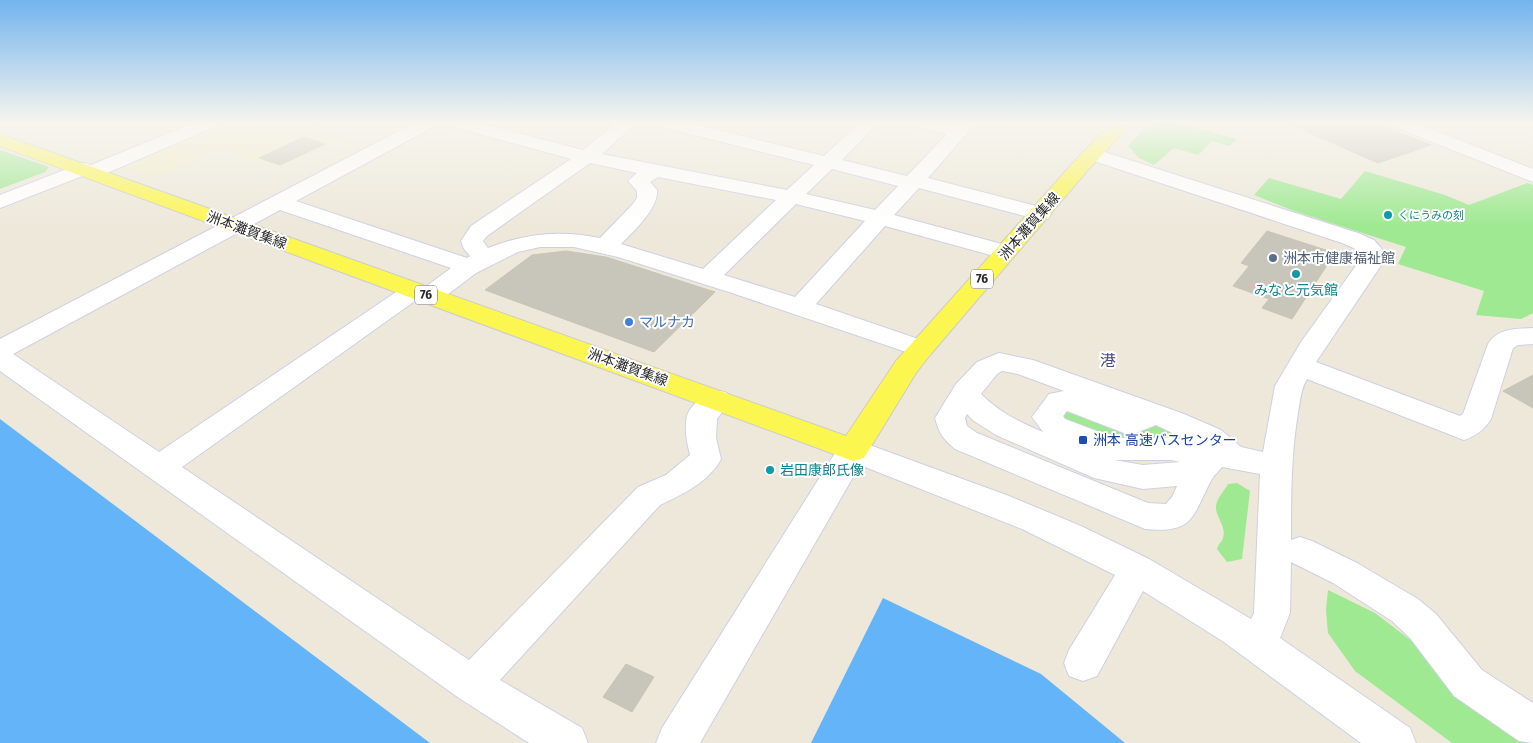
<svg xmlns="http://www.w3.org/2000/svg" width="1533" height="743" font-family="'Fira Sans','Noto Sans JP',sans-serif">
<rect width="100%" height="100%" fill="#ede8da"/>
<path fill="#f0ebc7" d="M 224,123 L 303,123 L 347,136 L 279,168 L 221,149 L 155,177 L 124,167 Z"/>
<path fill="#9ee991" d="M 1154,123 L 1179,123 L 1237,139 L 1229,146 L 1212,141 L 1198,155 L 1174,148 L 1154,165 L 1139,158 L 1128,146 L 1140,133 Z
M 0,150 L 49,167 L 45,172 L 0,189 Z
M 1365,171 L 1445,195 L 1469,205 L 1527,183 L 1533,185 L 1533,313 L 1521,319 L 1476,315 L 1484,291 L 1398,264 L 1406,247 L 1294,211 L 1254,195 L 1269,178 L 1341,199 Z
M 1066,408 C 1088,412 1160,419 1173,435 L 1171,439 L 1112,441 L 1061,421 Z
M 1237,483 L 1250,491 L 1242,559 L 1227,562 L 1217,549 C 1218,544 1222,542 1223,538 C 1227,526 1215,517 1216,506 C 1217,498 1224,491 1228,484 Z
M 1328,590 L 1375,613 L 1417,645 L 1533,743 L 1452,743 L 1355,671 L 1328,633 L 1326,610 Z"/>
<path fill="#63b4f8" d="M 0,419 L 430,743 L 0,743 Z
M 883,598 L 1041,674 L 1125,743 L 811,743 Z"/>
<path fill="#c8c5ba" stroke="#c8c5b3" d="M 1287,123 L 1375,123 L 1431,145 L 1378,163 Z
M 304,137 L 325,144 L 280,165 L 259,158 Z
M 1267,231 L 1335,253 L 1292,319 L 1262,308 L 1269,299 L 1233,286 L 1249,266 L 1241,263 Z
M 566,251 L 606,257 L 715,292 L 654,352 L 485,290 L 532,255 Z
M 1533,375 L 1533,408 L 1503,391 Z
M 626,664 L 654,677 L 632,712 L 603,697 Z"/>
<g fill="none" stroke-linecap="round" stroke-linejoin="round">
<defs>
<path id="minor" d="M 193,123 L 217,123 L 214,127 L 100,176 L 93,178 L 85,175 L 0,208 L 0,195 L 77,165 L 84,163 L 91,165 Z
M 414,123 L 436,123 L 433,127 L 296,201 L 467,258 L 470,256 L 464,249 L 461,241 L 471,226 L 571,159 L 454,127 L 451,123 L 479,123 L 583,150 L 616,123 L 636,123 L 602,154 L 787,190 L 814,165 L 662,127 L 659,123 L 689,123 L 824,156 L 859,123 L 878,123 L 842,160 L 907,176 L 947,134 L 917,127 L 914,123 L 946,123 L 956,125 L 957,123 L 976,123 L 928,178 L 1048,209 L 1051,214 L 1048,219 L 1040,220 L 919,188 L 894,215 L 1013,247 L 1016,252 L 1013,257 L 1005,259 L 885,226 L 816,304 L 930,343 L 934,349 L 930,355 L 921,357 L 729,292 L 618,257 L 574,247 L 540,247 L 518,252 L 476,273 L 439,301 L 430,303 L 421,301 L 419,298 L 182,467 L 469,660 L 638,487 L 666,475 L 690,455 C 687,443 684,429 687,416 C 690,406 705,392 716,391 C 719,390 724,392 727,393 L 731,400 L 717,419 L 716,438 L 721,459 C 709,482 683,494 660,505 L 500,680 L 582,728 L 588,743 L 529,743 L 459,698 L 0,371 L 0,339 ZM 590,163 L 637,173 L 628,181 L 637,191 L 637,198 L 633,204 L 600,238 C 561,230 526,233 488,248 L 483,241 L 487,236 ZM 832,169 L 898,186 L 875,210 L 806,194 ZM 658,177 L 776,200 L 703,269 L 621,244 C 633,232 659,208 657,190 L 650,182 ZM 796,204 L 865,221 L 795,297 L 724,275 ZM 280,210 L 451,268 L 424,288 L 423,286 L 414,284 L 405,286 L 159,452 L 13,354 Z
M 1392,123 L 1416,123 L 1533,169 L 1533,182 L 1395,127 Z
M 1092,148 L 1358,233 L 1374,240 L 1386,254 L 1384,261 L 1316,362 L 1460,416 L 1463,414 L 1488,344 C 1498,328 1516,329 1533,328 L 1533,344 L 1518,345 L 1513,348 L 1491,419 C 1484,430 1476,436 1464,440 L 1307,379 C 1301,389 1300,401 1298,413 C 1291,455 1291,497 1291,540 L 1300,537 L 1312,541 L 1357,563 L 1418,599 L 1436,614 L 1482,670 L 1533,703 L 1533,743 L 1519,741 L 1454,696 L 1410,638 L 1392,621 L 1333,583 L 1291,562 L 1290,613 L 1280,638 L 1410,728 L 1416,743 L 1361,743 L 1224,642 L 1143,591 L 1097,676 L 1083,681 L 1069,676 L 1064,663 L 1069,650 L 1115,575 L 1022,529 L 860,465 L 700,743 L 656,743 L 662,728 L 842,442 L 853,439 L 1009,496 L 1081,526 L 1149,559 L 1251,619 L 1254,613 L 1260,474 L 1222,467 C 1219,471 1215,474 1212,479 C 1192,515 1196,534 1145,529 L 955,449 C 943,439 939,433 935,418 L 956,384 L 977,362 L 999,353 L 1033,360 L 1184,414 L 1221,430 L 1241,447 L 1263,452 L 1275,386 L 1301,342 L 1360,260 L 1362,255 L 1358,250 L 1342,243 L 1085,158 L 1082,154 L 1085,150 ZM 1002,371 L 1018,374 L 1064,391 L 1049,394 L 1032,417 L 1043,432 C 1019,422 999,412 981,394 L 997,374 ZM 1067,411 L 1124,433 L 1133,434 L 1156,425 L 1189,441 L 1171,438 L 1115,438 L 1065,419 L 1063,416 ZM 967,414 L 974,421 L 996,435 L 1094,478 L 1143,489 L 1177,486 L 1172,497 L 1166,504 L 1148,503 L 977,433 L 967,426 L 965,418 ZM 1114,460 L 1171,460 L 1180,462 L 1143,465 Z"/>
<path id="major" d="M 1116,123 L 1136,123 L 1114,142 L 1087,171 L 930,355 L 916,373 L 864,458 L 853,461 L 0,146 L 0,134 L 846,436 L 896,361 L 1073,163 L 1100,134 Z"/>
</defs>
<use href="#minor" stroke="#cfcfe4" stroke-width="2"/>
<use href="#major" stroke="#ccc" stroke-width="2"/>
<use href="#minor" fill="#fff" fill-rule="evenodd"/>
<use href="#major" fill="#fcf650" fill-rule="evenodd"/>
</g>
<linearGradient id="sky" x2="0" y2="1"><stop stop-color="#73b4ee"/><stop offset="0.54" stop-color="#f7f5ee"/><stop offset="1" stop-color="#f7f5ee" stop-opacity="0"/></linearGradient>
<rect width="1533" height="227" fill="url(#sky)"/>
<g fill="#0f9aa8" stroke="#fff" stroke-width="2">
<circle cx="1388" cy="215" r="5"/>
<circle cx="1296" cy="274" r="5"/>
<circle cx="770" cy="470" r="5"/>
</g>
<circle fill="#5c6f8a" stroke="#fff" stroke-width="2" cx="1273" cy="258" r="5"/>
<circle fill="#3f7fe0" stroke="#fff" stroke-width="2" cx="629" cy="322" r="5"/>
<rect fill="#1a4fb4" stroke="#fff" stroke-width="2" x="1078" y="435" width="10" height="10" rx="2.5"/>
<g text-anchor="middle" stroke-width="4" stroke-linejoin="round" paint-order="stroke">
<g font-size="11" fill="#0d838f" stroke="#fff" text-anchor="start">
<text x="1398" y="219">くにうみの刻</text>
</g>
<g fill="#fff" stroke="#696969" stroke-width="1">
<rect x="971" y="269.5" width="22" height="19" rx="4"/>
<rect x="415" y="285.5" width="22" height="19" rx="4"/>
</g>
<g font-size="12" font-weight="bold" fill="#292929">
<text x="982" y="283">76</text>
<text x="426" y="299">76</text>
</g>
<g font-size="14" fill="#292929" stroke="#fff">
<text transform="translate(1029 226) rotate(-49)" y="5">洲本灘賀集線</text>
<text transform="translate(247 230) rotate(20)" y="5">洲本灘賀集線</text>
<text transform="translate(628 367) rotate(20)" y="5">洲本灘賀集線</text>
</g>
<g font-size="14" fill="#4e5e75" stroke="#fff" text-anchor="start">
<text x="1283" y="263">洲本市健康福祉館</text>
</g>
<g font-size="14" fill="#0d838f" stroke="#fff">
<text x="1296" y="295">みなと元気館</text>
<text x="780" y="475" text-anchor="start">岩田康郎氏像</text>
</g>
<g font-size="14" fill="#366cbe" stroke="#fff" text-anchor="start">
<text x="639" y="327">マルナカ</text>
</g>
<g font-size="14" fill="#164399" stroke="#fff" text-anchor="start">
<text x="1093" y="445">洲本 高速バスセンター</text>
</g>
<g font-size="16" fill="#47467e" stroke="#fff">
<text x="1108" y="366">港</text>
</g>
</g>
</svg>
